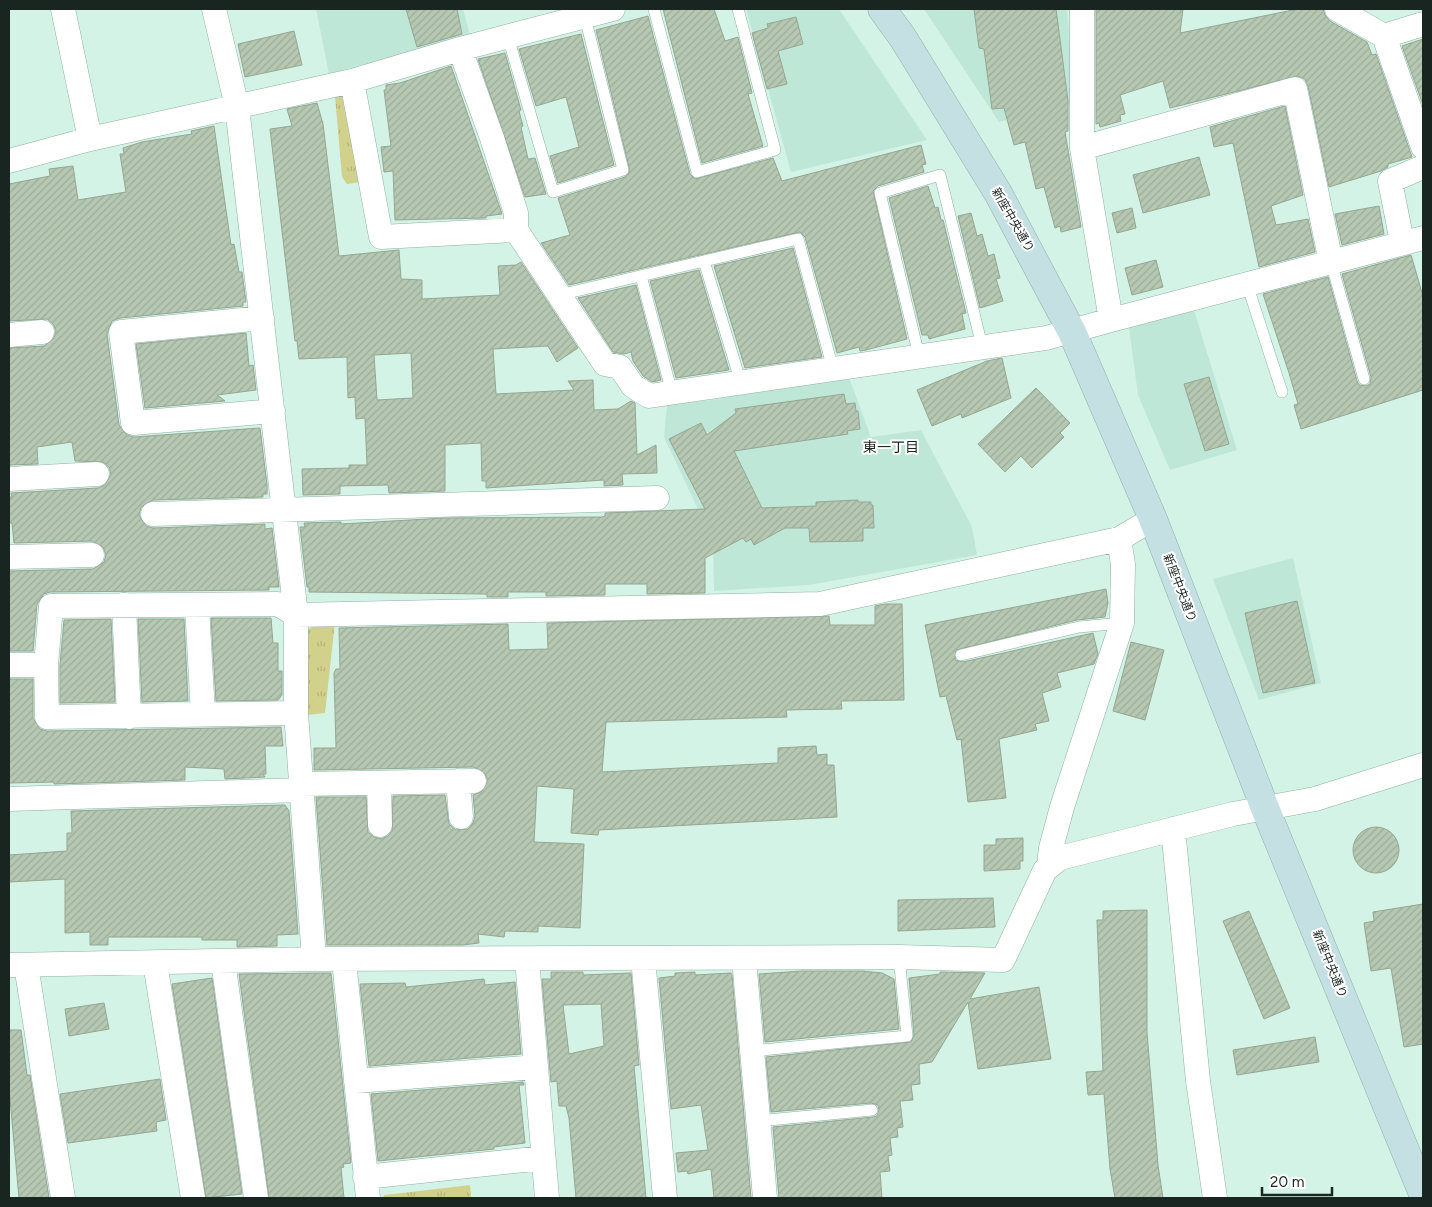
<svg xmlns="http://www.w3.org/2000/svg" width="1432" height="1207" font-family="Figtree,'Noto Sans JP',sans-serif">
<defs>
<pattern id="grass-tufts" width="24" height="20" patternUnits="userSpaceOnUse" patternTransform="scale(1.25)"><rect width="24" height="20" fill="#d2d18b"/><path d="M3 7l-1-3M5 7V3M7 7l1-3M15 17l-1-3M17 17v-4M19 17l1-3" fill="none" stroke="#b4b378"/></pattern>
<pattern id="building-hatch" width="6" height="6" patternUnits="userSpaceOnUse" patternTransform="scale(1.25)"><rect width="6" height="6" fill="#b6c8b2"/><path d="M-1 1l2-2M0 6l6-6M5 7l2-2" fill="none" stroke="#9cac99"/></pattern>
</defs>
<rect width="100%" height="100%" fill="#d3f3e7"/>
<path fill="#bfe7d8" d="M 316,9 L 463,9 L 470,35 L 329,74 Z
M 746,9 L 839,9 L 927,140 L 791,172 Z
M 924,9 L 1067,9 L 1074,103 L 999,122 Z
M 1193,307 L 1237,450 L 1170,470 L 1138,395 L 1129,328 L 1134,321 Z
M 848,375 L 871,437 L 921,430 L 972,527 L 977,555 L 809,585 L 714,591 L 713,541 L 664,437 L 667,405 L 712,400 Z
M 1293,558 L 1321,683 L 1259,700 L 1213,579 Z"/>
<path fill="url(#grass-tufts)" d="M 341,95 L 349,106 L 361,182 L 347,184 L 342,177 L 335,96 Z
M 317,622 L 335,622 L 325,713 L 307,715 L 303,635 Z
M 470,1185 L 471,1198 L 382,1198 L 385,1195 Z"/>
<path fill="url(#building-hatch)" stroke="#95a691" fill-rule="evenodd" d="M 406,9 L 457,9 L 462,34 L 417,47 Z
M 663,9 L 714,9 L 725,41 L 738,37 L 752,93 L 748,94 L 763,146 L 702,163 Z
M 974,9 L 1056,9 L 1068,101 L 1068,131 L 1065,132 L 1081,227 L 1061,232 L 1060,226 L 1055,228 L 1044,187 L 1036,189 L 1025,142 L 1014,145 L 1004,108 L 992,109 L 984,49 L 979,48 Z
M 1096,9 L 1183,9 L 1180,33 L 1298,9 L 1323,9 L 1325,15 L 1330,21 L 1367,42 L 1372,55 L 1376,54 L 1412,157 L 1388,164 L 1388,167 L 1381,171 L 1329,187 L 1308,86 L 1305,79 L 1298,76 L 1170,108 L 1163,81 L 1120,95 L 1125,114 L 1120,115 L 1121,121 L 1100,127 L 1099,123 L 1096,124 Z
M 648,16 L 690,174 L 695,179 L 773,158 L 782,181 L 921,145 L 926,164 L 922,165 L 924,172 L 878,186 L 873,191 L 907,339 L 866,350 L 860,351 L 859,347 L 837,353 L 805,237 L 800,232 L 569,285 L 541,243 L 570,235 L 558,198 L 625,177 L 630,171 L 596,30 Z
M 796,17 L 803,44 L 778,51 L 787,84 L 767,89 L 752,33 L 768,28 L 767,24 Z
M 294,31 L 302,65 L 245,77 L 238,44 Z
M 581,34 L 614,165 L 558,183 L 550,156 L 579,147 L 566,97 L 536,106 L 519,49 Z
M 1423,39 L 1423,105 L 1402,46 Z
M 505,53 L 521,110 L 519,111 L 523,126 L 521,127 L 528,159 L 535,158 L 546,194 L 525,197 L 478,59 Z
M 451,66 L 502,214 L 486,216 L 486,218 L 395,220 L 393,171 L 384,172 L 381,147 L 391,146 L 384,90 L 386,90 L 386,85 L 400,83 Z
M 317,103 L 323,124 L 339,256 L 399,250 L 401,279 L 422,280 L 422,299 L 500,295 L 498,266 L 516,265 L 521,262 L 578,348 L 557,362 L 548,346 L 493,349 L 496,394 L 574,390 L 568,381 L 593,380 L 594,410 L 618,409 L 631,401 L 635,403 L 637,455 L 656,445 L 657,473 L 622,474 L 623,485 L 604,486 L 604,480 L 486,488 L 486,481 L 482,481 L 481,443 L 445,445 L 445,491 L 389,493 L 388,485 L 340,486 L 340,494 L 303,495 L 302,469 L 349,468 L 349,465 L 367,465 L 365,418 L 356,419 L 355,397 L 348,398 L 347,357 L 299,359 L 297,341 L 295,341 L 270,129 L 292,126 L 287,109 ZM 411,353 L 413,398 L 377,400 L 374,355 Z
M 1285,106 L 1303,195 L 1271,206 L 1276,225 L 1308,219 L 1315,252 L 1259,267 L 1233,143 L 1214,147 L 1210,127 Z
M 214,126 L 231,245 L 234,244 L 239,272 L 242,272 L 246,302 L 243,302 L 243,306 L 120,318 L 112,321 L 107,334 L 119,425 L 127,435 L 134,437 L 260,428 L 267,485 L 267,494 L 263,494 L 263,497 L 153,500 L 141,507 L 139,515 L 146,526 L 153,528 L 265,524 L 265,529 L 272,528 L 279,587 L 269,587 L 269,590 L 50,592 L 44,594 L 37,604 L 33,651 L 9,651 L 9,571 L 93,569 L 104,562 L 106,555 L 103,547 L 92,541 L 14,543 L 12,523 L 9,523 L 9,497 L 12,497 L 11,493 L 98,488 L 105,485 L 111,474 L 109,467 L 103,462 L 75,461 L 72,442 L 37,447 L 38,464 L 9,465 L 9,348 L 44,346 L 54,338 L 56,331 L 53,324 L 47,319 L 9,321 L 9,184 L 50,176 L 49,169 L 73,166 L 78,200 L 126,192 L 120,154 L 124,154 L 123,148 L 142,142 L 192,134 L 191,131 Z
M 1199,157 L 1210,195 L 1143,213 L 1133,175 Z
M 928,186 L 935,208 L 938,207 L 941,220 L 943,220 L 966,313 L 962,314 L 965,329 L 929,339 L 928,335 L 922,335 L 889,198 Z
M 1379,206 L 1384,234 L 1342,245 L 1335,214 Z
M 1132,208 L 1136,228 L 1117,233 L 1112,213 Z
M 971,213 L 977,236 L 982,234 L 988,256 L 994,254 L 1000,278 L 996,279 L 1003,301 L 980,308 L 958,216 Z
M 793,248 L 822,357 L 745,368 L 714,266 Z
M 1411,255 L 1423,296 L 1423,390 L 1301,429 L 1294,405 L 1298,404 L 1289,373 L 1263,294 L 1328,277 L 1357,381 L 1359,385 L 1366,386 L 1370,384 L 1371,377 L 1342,274 Z
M 1156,260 L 1163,287 L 1132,295 L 1125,268 Z
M 699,270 L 729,370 L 676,378 L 650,281 Z
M 636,285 L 661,380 L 652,382 L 643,376 L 633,361 L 631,352 L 624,354 L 613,352 L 578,298 Z
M 246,333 L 249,366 L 253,365 L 256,390 L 217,395 L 225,401 L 145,408 L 136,344 Z
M 1002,358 L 1011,398 L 962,418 L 961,414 L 932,426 L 917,390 L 987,361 Z
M 1209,377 L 1229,444 L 1205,451 L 1184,384 Z
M 1036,388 L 1070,423 L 1060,433 L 1064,437 L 1032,468 L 1021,456 L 1005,472 L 978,444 Z
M 844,394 L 846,404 L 855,403 L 856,411 L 858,411 L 860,429 L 847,431 L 848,434 L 734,451 L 762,508 L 816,506 L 816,502 L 858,500 L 858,502 L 871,502 L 871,505 L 873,505 L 874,528 L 863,528 L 863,541 L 810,542 L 809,528 L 785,528 L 754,545 L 751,539 L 746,542 L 743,538 L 705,558 L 705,593 L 647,594 L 647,584 L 605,584 L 605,595 L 546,596 L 546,592 L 508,592 L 508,597 L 487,597 L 487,594 L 309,592 L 309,587 L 307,587 L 300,527 L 305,527 L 304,523 L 341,522 L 341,524 L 444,518 L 602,517 L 605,516 L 605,513 L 705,509 L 669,439 L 701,423 L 707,435 L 736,413 L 735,409 Z
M 1106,589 L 1108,603 L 1105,617 L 1077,620 L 956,650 L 955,660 L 963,662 L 1093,633 L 1098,654 L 1094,664 L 1057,673 L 1061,687 L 1042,693 L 1049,721 L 1035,724 L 1037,730 L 999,739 L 1006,798 L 968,802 L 961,739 L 957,740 L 946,696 L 940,697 L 925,625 Z
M 1297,601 L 1315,683 L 1263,693 L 1245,613 Z
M 885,604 L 902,604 L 904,700 L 841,701 L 842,709 L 786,710 L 787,717 L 606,722 L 602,772 L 778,763 L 778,748 L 816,746 L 817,755 L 827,754 L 827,765 L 834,765 L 837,817 L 599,830 L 598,835 L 571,833 L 574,789 L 537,786 L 534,842 L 584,844 L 580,928 L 538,926 L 538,932 L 505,931 L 504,937 L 478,934 L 479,943 L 463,945 L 327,945 L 316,797 L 366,797 L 368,832 L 374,837 L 381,839 L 388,836 L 392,831 L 393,796 L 445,795 L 449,824 L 456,830 L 468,829 L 473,823 L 475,816 L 473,795 L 481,792 L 488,781 L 485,774 L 474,767 L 314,770 L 314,748 L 336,748 L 334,673 L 336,669 L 340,669 L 339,628 L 508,624 L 509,650 L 548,649 L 547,623 L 829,616 L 830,625 L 875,625 L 875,606 Z
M 211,618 L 271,618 L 273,643 L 278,643 L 278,671 L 282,671 L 282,695 L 278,700 L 216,701 Z
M 111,619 L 115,702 L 60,703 L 60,665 L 64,620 Z
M 138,619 L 184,619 L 188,701 L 142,702 Z
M 1131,642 L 1164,650 L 1145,720 L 1113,711 Z
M 9,679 L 33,679 L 33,718 L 40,729 L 47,731 L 281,727 L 283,746 L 265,746 L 266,774 L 263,774 L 265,777 L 225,779 L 224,769 L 185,767 L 185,780 L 54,784 L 54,782 L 9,783 Z
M 285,805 L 289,811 L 298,934 L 277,935 L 277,946 L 237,947 L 237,940 L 202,940 L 202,937 L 108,937 L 108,945 L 90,945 L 90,932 L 65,933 L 65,879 L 9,882 L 9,855 L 67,851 L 67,833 L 72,833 L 71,811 Z
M1353 850a23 23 0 1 1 46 0a23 23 0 1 1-46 0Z
M 1023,838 L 1023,861 L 1020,861 L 1020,869 L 984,871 L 984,845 L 996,845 L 996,839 Z
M 993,898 L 995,927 L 898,931 L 898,900 Z
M 1423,904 L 1423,1044 L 1404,1047 L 1391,968 L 1371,971 L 1364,923 L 1374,921 L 1373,912 Z
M 1147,910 L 1147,1033 L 1158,1165 L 1163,1198 L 1115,1198 L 1110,1169 L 1104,1094 L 1088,1095 L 1086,1072 L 1103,1071 L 1097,920 L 1103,920 L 1103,911 Z
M 1249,911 L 1290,1008 L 1264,1019 L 1223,921 Z
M 802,971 L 862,971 L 882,973 L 894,979 L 899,1029 L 765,1042 L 759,974 Z
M 551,972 L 583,972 L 583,975 L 631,973 L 639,1065 L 634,1066 L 646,1198 L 576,1198 L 569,1118 L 566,1106 L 559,1106 L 557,1081 L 551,1082 L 542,979 L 551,979 ZM 601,1004 L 604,1046 L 569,1054 L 563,1005 Z
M 695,972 L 695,975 L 731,973 L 732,975 L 751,1198 L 714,1198 L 711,1169 L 688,1174 L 687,1171 L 678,1172 L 676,1153 L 708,1150 L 701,1105 L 671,1109 L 659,978 L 675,976 L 675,973 Z
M 940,972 L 985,973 L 970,999 L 1039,987 L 1051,1059 L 978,1069 L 968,1002 L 932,1062 L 919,1064 L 920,1084 L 911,1085 L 913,1100 L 900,1101 L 903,1127 L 897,1128 L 898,1137 L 890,1138 L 892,1155 L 888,1156 L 890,1171 L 880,1172 L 882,1198 L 779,1198 L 773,1127 L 873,1117 L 877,1116 L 879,1110 L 878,1105 L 871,1103 L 771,1112 L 766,1057 L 911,1042 L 914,1035 L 909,978 L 940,974 Z
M 331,973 L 351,1163 L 343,1164 L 344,1167 L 341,1168 L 344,1198 L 269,1198 L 239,974 Z
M 212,978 L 242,1194 L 206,1198 L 172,984 Z
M 484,979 L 485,985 L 515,982 L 521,1054 L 369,1066 L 360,984 L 405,983 L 406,987 Z
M 104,1003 L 109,1029 L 69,1036 L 65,1009 Z
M 9,1030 L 21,1030 L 27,1075 L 30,1075 L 49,1198 L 19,1198 L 9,1088 Z
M 1315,1037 L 1319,1062 L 1237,1075 L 1233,1050 Z
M 160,1079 L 166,1120 L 156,1122 L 157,1131 L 68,1143 L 60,1094 Z
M 523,1082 L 524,1085 L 519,1085 L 525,1143 L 494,1147 L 494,1149 L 378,1161 L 371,1094 Z"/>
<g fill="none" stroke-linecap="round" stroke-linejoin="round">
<defs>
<path id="lane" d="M 654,9 L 697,172 L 775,150 L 738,9
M 508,37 L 553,192 L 623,170 L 585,17
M 704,261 L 741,383
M 1331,262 L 1364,379
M 641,276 L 672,393
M 1247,284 L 1282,392
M 559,295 L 798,239 L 833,369
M 919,356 L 880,193 L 940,175 L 982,346
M 961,655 L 1079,627 L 1122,623
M 752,1051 L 907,1036 L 899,957
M 758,1121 L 872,1110"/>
<path id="street" d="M 63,9 L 90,139
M 214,9 L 237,107 L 296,615 L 296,713 L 314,959
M 1337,9 L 1384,36
M 1423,24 L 1384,36 L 1423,147
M 460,49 L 492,138 L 516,213 L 516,230
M 352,81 L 381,237 L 516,230 L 605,364 L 620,367 L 633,386 L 649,396 L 1046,338 L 1111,320 L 1082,148 L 1082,9
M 1082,148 L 1295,89 L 1331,262
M 9,161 L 90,139 L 352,81 L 460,49 L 613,9
M 1402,242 L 1390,181 L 1423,167
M 262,318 L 121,332 L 133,423 L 273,411
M 1111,320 L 1423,238
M 9,335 L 42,332
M 9,479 L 97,474
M 153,514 L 657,498
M 9,557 L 92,555
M 124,605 L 129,717
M 197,606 L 203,714
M 9,665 L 46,665 L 47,717 L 296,713
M 46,665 L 51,606 L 278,604 L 296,615 L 820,604 L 1119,539
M 458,781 L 461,817
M 379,783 L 380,825
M 301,784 L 474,781
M 9,799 L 301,790
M 1173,829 L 1198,1081 L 1215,1198
M 1049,865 L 1051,848 L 1062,807 L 1122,623 L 1123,564 L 1119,539 L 1153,519
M 643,958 L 665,1198
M 527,959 L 547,1198
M 744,959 L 765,1198
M 344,960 L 368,1198
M 223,961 L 256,1198
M 155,963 L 193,1198
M 9,965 L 314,959 L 899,957 L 1003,960 L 1045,870 L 1060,858 L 1233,814 L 1315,799 L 1423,765
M 26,965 L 63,1198
M 356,1081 L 536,1067
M 365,1177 L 543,1158"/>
<path id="secondary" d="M 882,9 L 903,38 L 998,193 L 1072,332 L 1153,519 L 1265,808 L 1423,1194"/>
</defs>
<use href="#lane" stroke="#91b0a5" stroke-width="12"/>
<use href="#street" stroke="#91b0a5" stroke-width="25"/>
<use href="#secondary" stroke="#91b0a5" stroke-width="29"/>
<use href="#lane" stroke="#fff" stroke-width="11"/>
<use href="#street" stroke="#fff" stroke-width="24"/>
<use href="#secondary" stroke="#c4e0e2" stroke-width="28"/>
</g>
<g text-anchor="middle" stroke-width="4" stroke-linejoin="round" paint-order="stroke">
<g font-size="12" fill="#192521" stroke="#fff">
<text transform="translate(1013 220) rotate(60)" y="4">新座中央通り</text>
<text transform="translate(1180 588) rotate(69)" y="4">新座中央通り</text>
<text transform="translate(1330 964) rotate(68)" y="4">新座中央通り</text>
</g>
<g font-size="14" fill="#192521" stroke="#fff">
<text x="891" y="452">東一丁目</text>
</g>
</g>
<rect width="1432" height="1207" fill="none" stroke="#192521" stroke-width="20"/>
<path d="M1262 1187v8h70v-8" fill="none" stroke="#192521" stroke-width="2.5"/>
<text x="1270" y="1187" font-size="15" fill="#192521" stroke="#ffffff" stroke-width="4" paint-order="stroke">20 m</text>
</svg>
